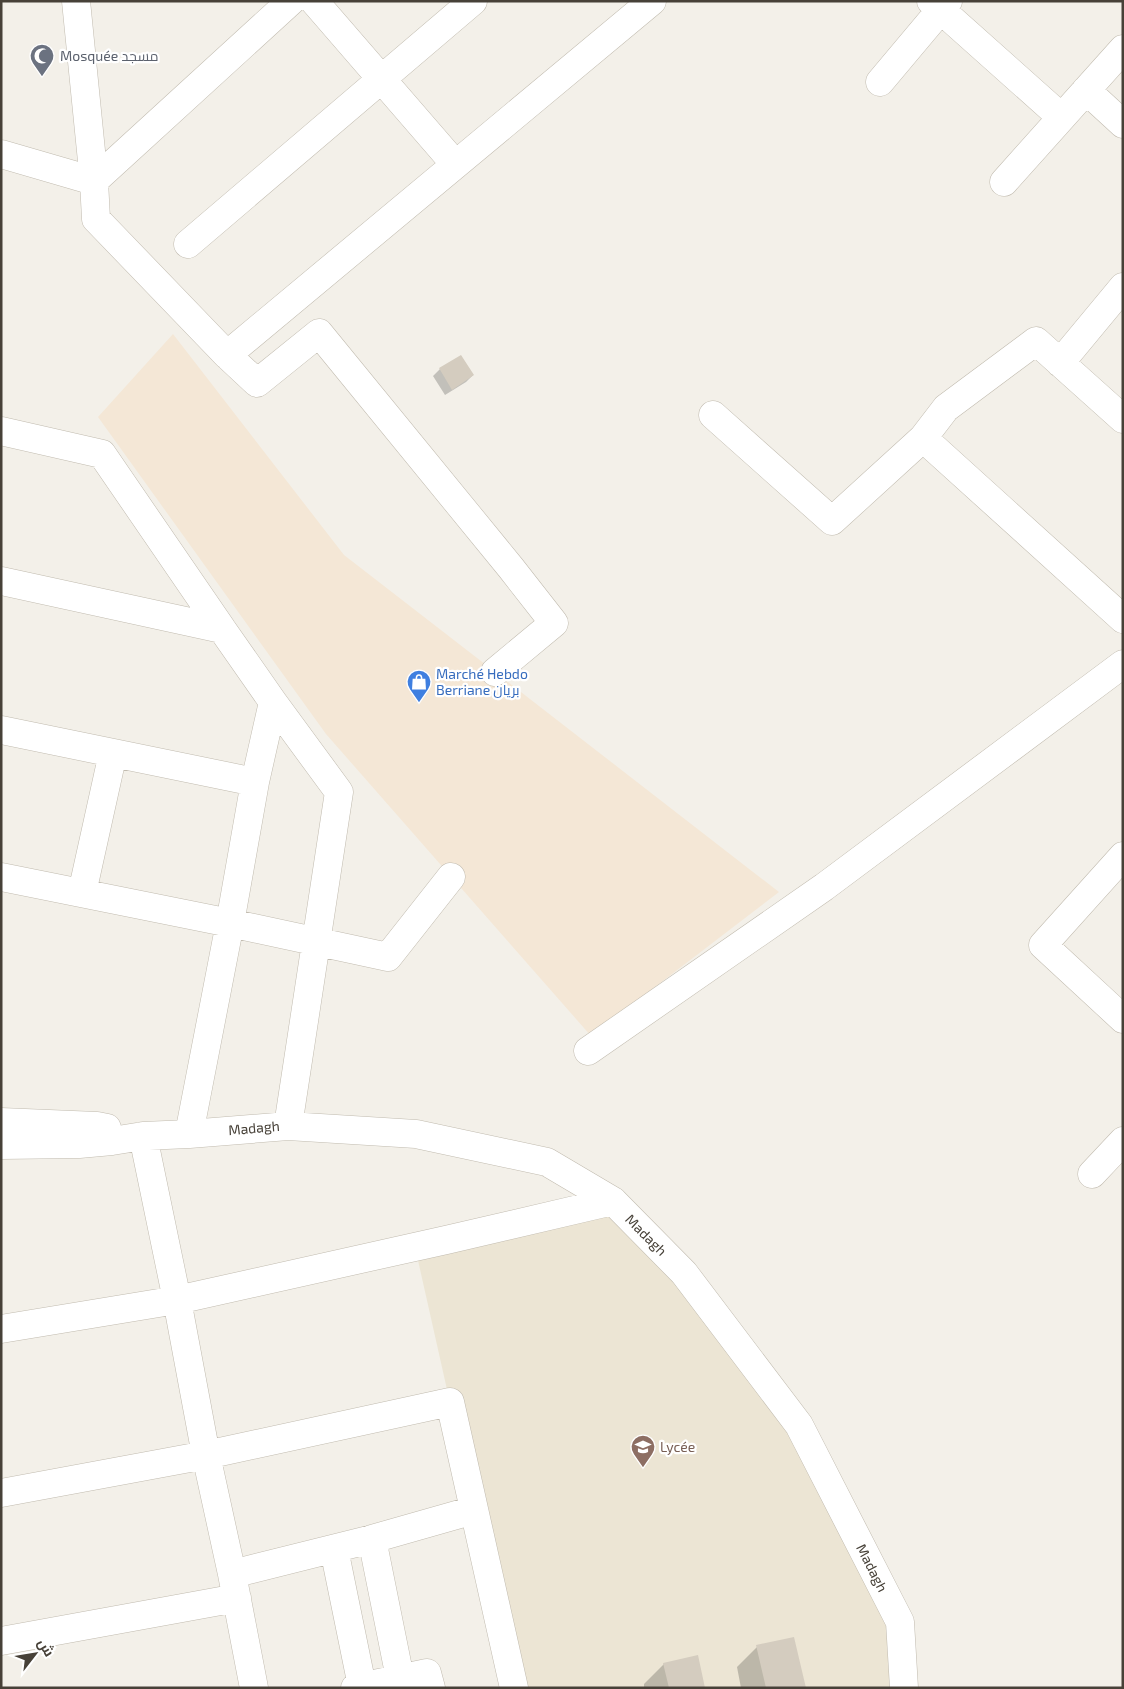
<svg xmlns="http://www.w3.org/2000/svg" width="1124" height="1689" font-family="'Exo 2',Cairo,sans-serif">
<rect width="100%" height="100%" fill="#f3f0e9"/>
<path fill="#f4e7d6" d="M 173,334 L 344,555 L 779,892 L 591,1036 L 326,734 L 98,417 Z"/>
<path fill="#ece5d4" d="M 613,1201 L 799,1425 L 900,1622 L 904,1688 L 514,1688 L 415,1247 Z"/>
<path fill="#0003" d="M 461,356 L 473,375 L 466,382 L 445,395 L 433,376 L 440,369 Z
M 757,1647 L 805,1688 L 741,1688 L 737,1667 Z
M 664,1664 L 704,1688 L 644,1688 L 644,1684 Z"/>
<path fill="#d4ccbf" d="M 461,355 L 474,375 L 452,390 L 439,368 Z
M 794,1637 L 806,1688 L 766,1688 L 756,1645 Z
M 698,1655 L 705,1688 L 669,1688 L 663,1663 Z"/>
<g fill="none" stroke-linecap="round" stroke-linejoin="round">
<defs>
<path id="minor" d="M 76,1 L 94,181
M 314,1 L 455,164
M 931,1 L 1061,117
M 880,82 L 948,1
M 1086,90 L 1123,124
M 1,154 L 94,181 L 96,219 L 227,355 L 257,383 L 319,333 L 511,568 L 554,623 L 495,672
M 94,181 L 291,1
M 1004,182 L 1123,49
M 188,244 L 473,1
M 227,355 L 652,1
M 1060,363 L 1123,287
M 713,415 L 832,521 L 923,438 L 946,408 L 1036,341 L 1123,419
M 1,431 L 102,454 L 222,629
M 923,438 L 1123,619
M 1,581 L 222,629 L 273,702 L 255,782
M 273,702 L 339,792 L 288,1126
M 1,730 L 255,782 L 230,923 L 189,1134
M 1123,856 L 1043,945 L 1123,1019
M 1,877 L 230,923 L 388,957 L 451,877
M 82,893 L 113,753
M 588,1051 L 824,887 L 1123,664
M 1,1122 L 97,1126 L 107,1128
M 143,1136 L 177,1300 L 206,1455 L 232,1574 L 254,1688
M 1,1145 L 79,1144 L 112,1141 L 143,1136 L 189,1134 L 288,1126 L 416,1134 L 547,1162 L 613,1201 L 684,1273 L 799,1425 L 900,1622 L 904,1688
M 1092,1174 L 1123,1141
M 1,1329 L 177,1300 L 446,1240 L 613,1201
M 1,1493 L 206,1455 L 450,1402 L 514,1688
M 372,1539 L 400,1678
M 334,1549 L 362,1686
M 232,1574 L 372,1539 L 474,1510
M 1,1641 L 237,1598
M 355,1688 L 427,1673 L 431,1688"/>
</defs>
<use href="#minor" stroke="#c1bbaf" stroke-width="29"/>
<use href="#minor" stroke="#fff" stroke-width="28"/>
</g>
<defs>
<symbol id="mosque-pin" viewBox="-11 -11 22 30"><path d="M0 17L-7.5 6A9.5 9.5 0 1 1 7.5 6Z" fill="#6b7280" stroke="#fff"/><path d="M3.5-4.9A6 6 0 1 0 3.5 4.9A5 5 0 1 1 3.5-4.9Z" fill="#fff"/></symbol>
<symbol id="shop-pin" viewBox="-11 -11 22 30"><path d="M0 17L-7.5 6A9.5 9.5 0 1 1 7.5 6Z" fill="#3f7fe0" stroke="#fff"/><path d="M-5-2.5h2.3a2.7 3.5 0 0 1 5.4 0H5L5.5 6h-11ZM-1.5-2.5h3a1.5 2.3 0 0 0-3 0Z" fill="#fff"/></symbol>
<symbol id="school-pin" viewBox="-11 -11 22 30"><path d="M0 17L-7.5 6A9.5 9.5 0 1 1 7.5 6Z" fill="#8d6e63" stroke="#fff"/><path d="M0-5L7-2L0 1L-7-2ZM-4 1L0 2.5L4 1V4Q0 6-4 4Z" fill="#fff"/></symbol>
</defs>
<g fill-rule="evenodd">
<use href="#mosque-pin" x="28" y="42" width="28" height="38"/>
<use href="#shop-pin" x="405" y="668" width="28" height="38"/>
<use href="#school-pin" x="629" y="1433" width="28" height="38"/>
</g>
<g text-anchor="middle" stroke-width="4.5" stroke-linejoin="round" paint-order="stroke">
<g font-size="14" fill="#5b616d" stroke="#fff" text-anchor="start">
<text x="60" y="61">Mosquée مسجد</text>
</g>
<g font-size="14" fill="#366cbe" stroke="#fff" text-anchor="start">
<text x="436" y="679">Marché Hebdo<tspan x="436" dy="16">Berriane بريان</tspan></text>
</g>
<g font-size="14" fill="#474138" stroke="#fff">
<text transform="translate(254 1128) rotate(-5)" y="5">Madagh</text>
<text transform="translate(646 1235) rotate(45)" y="5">Madagh</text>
<text transform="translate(872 1568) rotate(63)" y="5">Madagh</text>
</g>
<g font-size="14" fill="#785e54" stroke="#fff" text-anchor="start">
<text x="660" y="1452">Lycée</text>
</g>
</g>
<rect width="1124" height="1689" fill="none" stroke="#474138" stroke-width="5"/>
<g transform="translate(35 1654) rotate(59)" stroke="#ffffff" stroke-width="4" paint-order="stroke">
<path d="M0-4L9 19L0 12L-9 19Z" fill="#474138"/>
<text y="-8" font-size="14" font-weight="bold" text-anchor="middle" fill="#474138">ش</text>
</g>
</svg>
